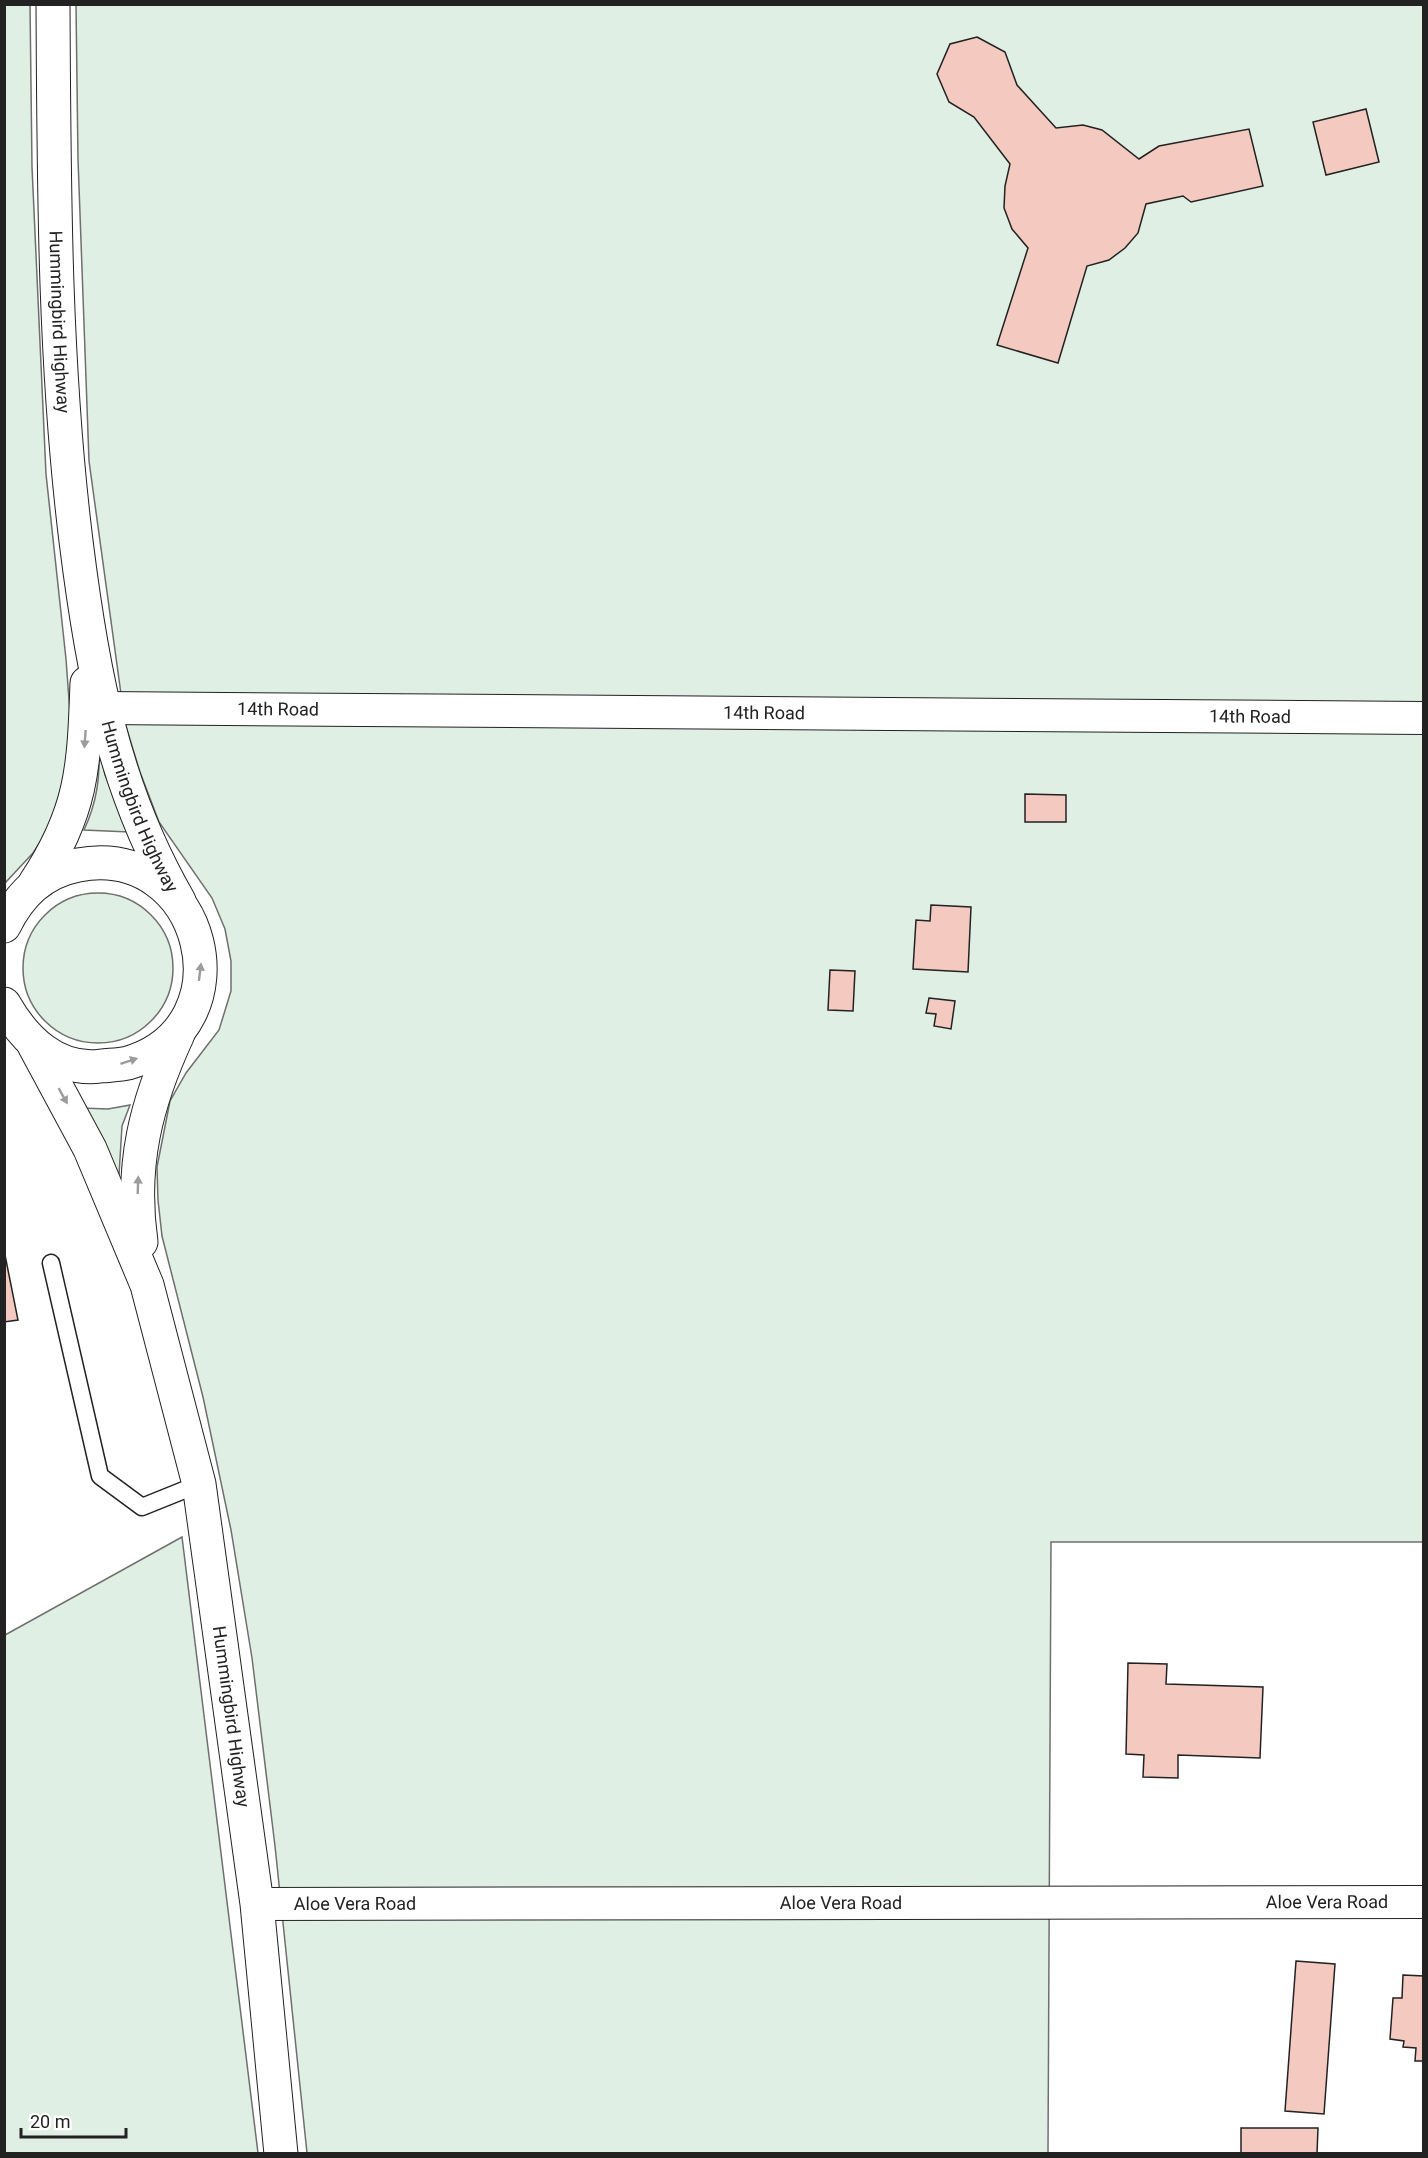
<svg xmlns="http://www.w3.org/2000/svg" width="1428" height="2158" font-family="Roboto,sans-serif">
<rect width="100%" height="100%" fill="#fff"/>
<path fill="#e0efe3" stroke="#6f6f6f" stroke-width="1.5" d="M 30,4 L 32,167 L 46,474 L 66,659 L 72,741 L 54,821 L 33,853 L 5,883 L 4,5 Z
M 76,5 L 1423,5 L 1423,1542 L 1051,1542 L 1048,2153 L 307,2153 L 275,1846 L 252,1658 L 231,1530 L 203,1397 L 162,1236 L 158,1200 L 157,1167 L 170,1101 L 186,1073 L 219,1030 L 231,991 L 231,961 L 225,929 L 212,898 L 159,822 L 140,772 L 125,723 L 89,461 L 78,159 Z
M 99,747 L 105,775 L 129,832 L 84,830 C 97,802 100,778 99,747 Z
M23 968a75 75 0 1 1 150 0a75 75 0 1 1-150 0Z
M 130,1105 L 122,1126 L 119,1175 L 82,1108 L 108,1109 Z
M 182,1537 L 258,2153 L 5,2153 L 5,1635 Z"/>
<path fill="#f3c9c0" stroke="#222" stroke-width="1.5" d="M 977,37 L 1005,52 L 1017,85 L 1056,128 L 1083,125 L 1102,130 L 1139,159 L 1159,146 L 1249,129 L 1263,186 L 1191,202 L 1183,196 L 1146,204 L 1138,233 L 1125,248 L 1109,260 L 1087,266 L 1058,363 L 997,345 L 1028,248 L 1012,229 L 1004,208 L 1005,186 L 1010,164 L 974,117 L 949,102 L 937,74 L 950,44 Z
M 1366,109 L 1379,162 L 1326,175 L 1313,122 Z
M 1025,794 L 1066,795 L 1066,822 L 1025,822 Z
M 931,905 L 971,907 L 968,972 L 913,969 L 916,920 L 930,921 Z
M 830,970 L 855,971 L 853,1011 L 828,1010 Z
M 929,998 L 955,1001 L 951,1029 L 934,1026 L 936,1014 L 926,1013 Z
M 4,1250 L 18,1320 L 4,1322 Z
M 1128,1663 L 1167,1664 L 1166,1684 L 1263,1687 L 1260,1758 L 1178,1755 L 1178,1778 L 1143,1777 L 1144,1755 L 1126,1754 Z
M 1296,1961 L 1335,1964 L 1324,2114 L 1285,2111 Z
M 1403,1975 L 1424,1976 L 1424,2061 L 1415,2061 L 1416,2048 L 1403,2047 L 1404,2041 L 1390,2039 L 1393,1998 L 1402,1998 Z
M 1241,2128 L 1318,2128 L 1317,2154 L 1241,2154 Z"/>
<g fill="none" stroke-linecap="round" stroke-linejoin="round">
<defs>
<path id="service" d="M 51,1263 L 100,1476 L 142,1507 L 199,1484"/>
<g id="minor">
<path id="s1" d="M 104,708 L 1424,718"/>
<path id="s2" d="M 257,1904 L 1424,1902"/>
</g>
<g id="primary">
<path id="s3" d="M 53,4 C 54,184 54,363 76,541 C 92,670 113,787 179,901"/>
<path d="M 35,883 C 83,811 84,766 87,683"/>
<path d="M 4,926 C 20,894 42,872 78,865 C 205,841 251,1027 128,1063 C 119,1065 109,1065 101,1066 C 56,1072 24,1039 4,1004"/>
<path id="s4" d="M 34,1045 L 90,1149 L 147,1285 L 199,1484 L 257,1904 L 281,2154"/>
<path d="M 141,1242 C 130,1165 146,1103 178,1034"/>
</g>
</defs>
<use href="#service" stroke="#222" stroke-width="19"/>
<use href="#minor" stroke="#222" stroke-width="34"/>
<use href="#primary" stroke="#222" stroke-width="35"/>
<use href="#service" stroke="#fff" stroke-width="16"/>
<use href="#minor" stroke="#fff" stroke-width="32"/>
<use href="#primary" stroke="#fff" stroke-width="33"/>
</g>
<defs><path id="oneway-solid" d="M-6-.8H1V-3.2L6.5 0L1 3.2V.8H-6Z" transform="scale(1.5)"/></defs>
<g fill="#9c9c9c">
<use href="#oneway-solid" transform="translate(85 739) rotate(94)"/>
<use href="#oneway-solid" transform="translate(200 972) rotate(-83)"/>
<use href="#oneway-solid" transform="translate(129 1061) rotate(-18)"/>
<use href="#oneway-solid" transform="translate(63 1096) rotate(61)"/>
<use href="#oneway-solid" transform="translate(138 1185) rotate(-88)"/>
</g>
<g text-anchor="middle" stroke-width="4.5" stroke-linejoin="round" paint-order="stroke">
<g font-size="18" fill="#222" stroke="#fff">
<text dy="6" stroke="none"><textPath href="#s3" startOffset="318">Hummingbird Highway</textPath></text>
<text dy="6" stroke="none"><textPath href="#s1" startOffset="174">14th Road</textPath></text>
<text dy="6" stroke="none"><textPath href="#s1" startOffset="660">14th Road</textPath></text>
<text dy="6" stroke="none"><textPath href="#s1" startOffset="1146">14th Road</textPath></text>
<text dy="6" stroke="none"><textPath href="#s3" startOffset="812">Hummingbird Highway</textPath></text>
<text dy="6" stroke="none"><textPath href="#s4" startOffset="706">Hummingbird Highway</textPath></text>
<text dy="6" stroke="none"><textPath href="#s2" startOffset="1070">Aloe Vera Road</textPath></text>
<text dy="6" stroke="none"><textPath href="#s2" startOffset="584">Aloe Vera Road</textPath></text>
<text dy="6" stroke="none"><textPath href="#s2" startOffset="98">Aloe Vera Road</textPath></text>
</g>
</g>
<rect width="1428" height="2158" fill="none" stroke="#222222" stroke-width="12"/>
<path d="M21 2128v9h105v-9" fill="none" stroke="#222222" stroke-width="3"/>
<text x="30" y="2128" font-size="18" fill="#222222" stroke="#ffffff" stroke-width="4.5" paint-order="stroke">20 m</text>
</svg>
